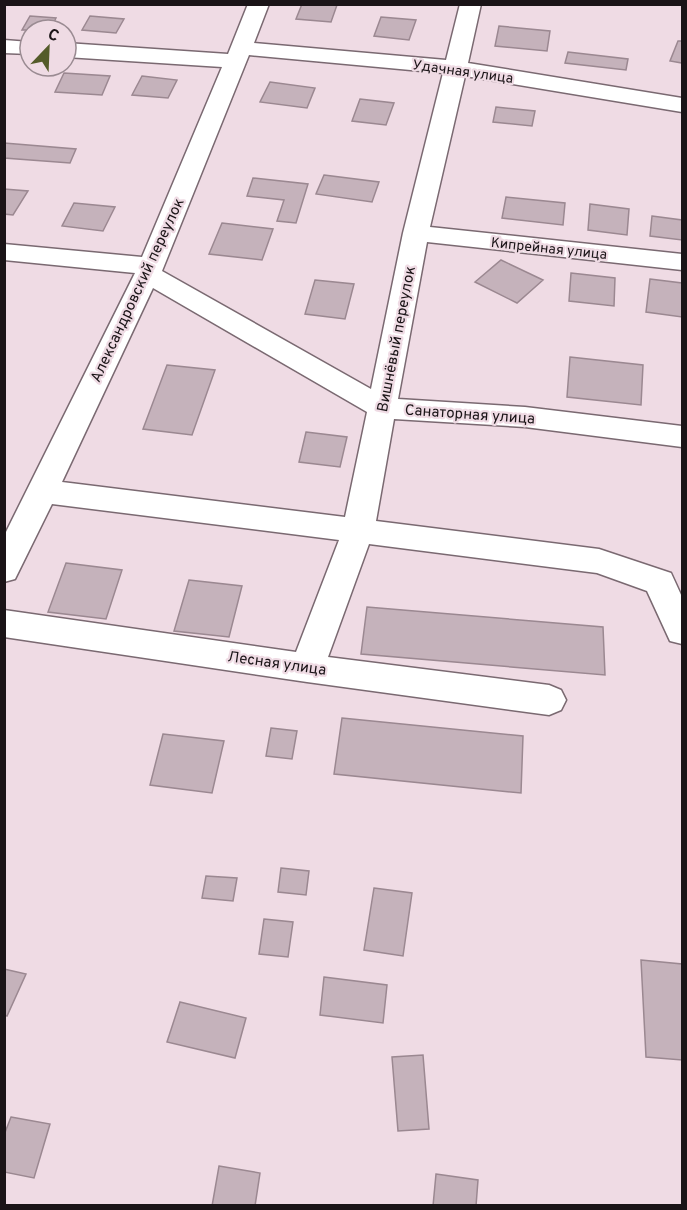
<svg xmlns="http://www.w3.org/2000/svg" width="687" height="1210" font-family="Overpass,sans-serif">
<rect width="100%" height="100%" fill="#efdbe4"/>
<path fill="#c5b2bb" stroke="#9b8891" stroke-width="1.5" d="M 302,4 L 328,4 L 337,5 L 331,22 L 296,19 Z
M 30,16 L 56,18 L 50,30 L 22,30 Z
M 90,16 L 124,19 L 116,33 L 82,30 Z
M 381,17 L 416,20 L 409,40 L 374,36 Z
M 499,26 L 550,31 L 547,51 L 495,46 Z
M 678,41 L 682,41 L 682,63 L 670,61 Z
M 568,52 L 628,59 L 626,70 L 565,63 Z
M 64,73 L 110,76 L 102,95 L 55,92 Z
M 142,76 L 177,80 L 168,98 L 132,95 Z
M 270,82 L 315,88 L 307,108 L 260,102 Z
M 360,99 L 394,103 L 386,125 L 352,121 Z
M 496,107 L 535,111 L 532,126 L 493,122 Z
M 4,143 L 76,149 L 70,163 L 4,158 Z
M 324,175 L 379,182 L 372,202 L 316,194 Z
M 253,178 L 308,184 L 296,223 L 277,221 L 284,200 L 247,196 Z
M 4,189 L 28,191 L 13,215 L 4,214 Z
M 506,197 L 565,203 L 563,225 L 502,218 Z
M 74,203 L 115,207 L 103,231 L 62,226 Z
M 590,204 L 629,209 L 627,235 L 588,230 Z
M 652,216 L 682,220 L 682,240 L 650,236 Z
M 222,223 L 273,229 L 262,260 L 209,254 Z
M 501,260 L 543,280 L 517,303 L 475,282 Z
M 571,273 L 615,278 L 614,306 L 569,301 Z
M 650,279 L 682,283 L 682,317 L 646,312 Z
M 315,280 L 354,284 L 345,319 L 305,314 Z
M 570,357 L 643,365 L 641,405 L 567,397 Z
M 167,365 L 215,370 L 192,435 L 143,429 Z
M 306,432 L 347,437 L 340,467 L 299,462 Z
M 66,563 L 122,570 L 106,619 L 48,612 Z
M 189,580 L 242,586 L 229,637 L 174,631 Z
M 367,607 L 603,627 L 605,675 L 361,654 Z
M 342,718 L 523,736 L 521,793 L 334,774 Z
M 271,728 L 297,731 L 292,759 L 266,756 Z
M 163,734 L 224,741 L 212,793 L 150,785 Z
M 281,868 L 309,871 L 306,895 L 278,892 Z
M 206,876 L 237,878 L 233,901 L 202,898 Z
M 374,888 L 412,893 L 403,956 L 364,950 Z
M 264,919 L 293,922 L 288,957 L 259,954 Z
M 641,960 L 682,964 L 682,1060 L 646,1057 Z
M 4,969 L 26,974 L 7,1016 L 4,1015 Z
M 324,977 L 387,985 L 383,1023 L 320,1015 Z
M 180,1002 L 246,1018 L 235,1058 L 167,1042 Z
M 423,1055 L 429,1129 L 398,1131 L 392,1057 Z
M 11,1117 L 50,1124 L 34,1178 L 4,1172 L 4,1135 Z
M 219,1166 L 260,1173 L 255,1206 L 212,1206 Z
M 436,1174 L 478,1180 L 476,1206 L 433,1206 Z"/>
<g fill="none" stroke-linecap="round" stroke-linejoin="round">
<defs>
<path id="minor" d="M 248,4 L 269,4 L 254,43 L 446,60 L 460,4 L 481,4 L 468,63 L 682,98 L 682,112 L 465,76 L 430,227 L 682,254 L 682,270 L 427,242 L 398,399 L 525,407 L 682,426 L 682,447 L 525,427 L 394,419 L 376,521 L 599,549 L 671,573 L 682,597 L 682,644 L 670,641 L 647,591 L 597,573 L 369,544 L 328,657 L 549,685 L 561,690 L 566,700 L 561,710 L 549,715 L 307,682 L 4,637 L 4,610 L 296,652 L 339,540 L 52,504 L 15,579 L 4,582 L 4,536 L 135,273 L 4,260 L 4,244 L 142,257 L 222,67 L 66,57 L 66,43 L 228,54 ZM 249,55 L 443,73 L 403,233 L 371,389 L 162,271 ZM 153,288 L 367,412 L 345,517 L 62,482 Z
M 4,40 L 30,42 L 30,54 L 4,53 Z"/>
</defs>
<use href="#minor" stroke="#7a6971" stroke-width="3"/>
<use href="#minor" fill="#fff" fill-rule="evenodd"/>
</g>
<g text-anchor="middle" stroke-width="4.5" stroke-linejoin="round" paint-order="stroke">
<g font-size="14" fill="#1a1417" stroke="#efdbe4">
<text transform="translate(463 71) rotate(8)" y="5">Удачная улица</text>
<text transform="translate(549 248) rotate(6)" y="5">Кипрейная улица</text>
</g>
<g font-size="15" fill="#1a1417" stroke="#efdbe4">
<text transform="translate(137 290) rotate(-65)" y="5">Александровский переулок</text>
<text transform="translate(396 339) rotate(-79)" y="5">Вишнёвый переулок</text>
<text transform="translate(470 414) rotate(4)" y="5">Санаторная улица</text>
<text transform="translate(277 663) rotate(8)" y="5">Лесная улица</text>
</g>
</g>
<rect width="687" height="1210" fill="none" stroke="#1a1417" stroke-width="12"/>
<g transform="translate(48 48) rotate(23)"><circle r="28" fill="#efdbe4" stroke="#9a8b92" stroke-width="1.5"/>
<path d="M0-4.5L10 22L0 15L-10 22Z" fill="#545b29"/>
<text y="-9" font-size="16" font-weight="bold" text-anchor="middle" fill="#1a1417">С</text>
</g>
</svg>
